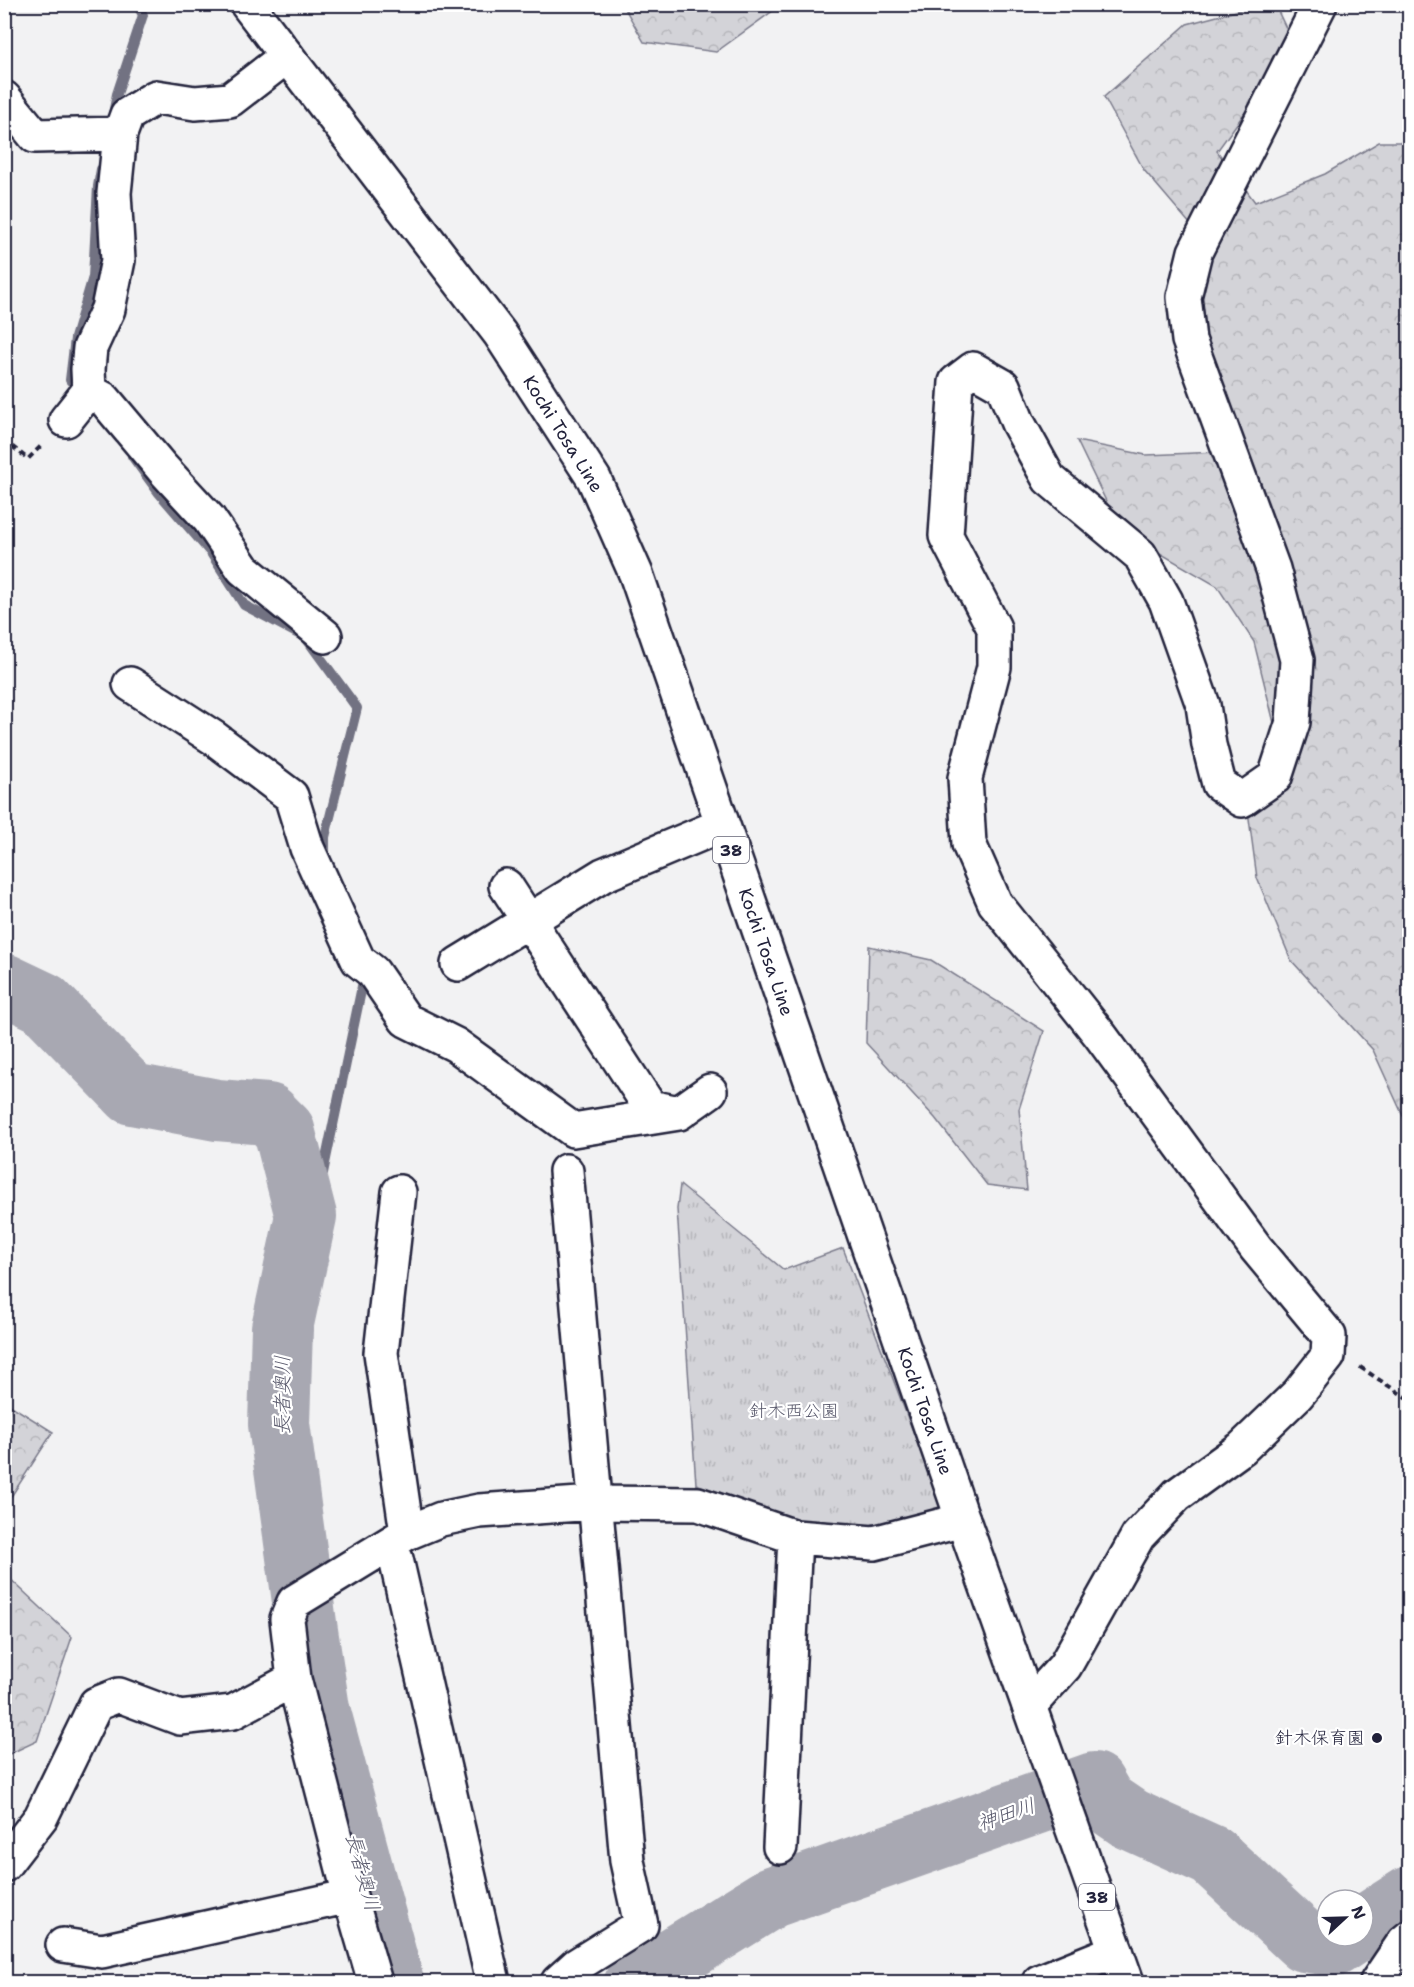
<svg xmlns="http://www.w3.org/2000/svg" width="1414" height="1987" font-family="'Shantell Sans','Klee One',sans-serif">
<defs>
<pattern id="forest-crowns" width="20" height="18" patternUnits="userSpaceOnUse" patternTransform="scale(1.5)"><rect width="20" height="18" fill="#d3d3d8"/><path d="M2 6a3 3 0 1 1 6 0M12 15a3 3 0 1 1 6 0" fill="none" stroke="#b5b5ba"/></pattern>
<pattern id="park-tufts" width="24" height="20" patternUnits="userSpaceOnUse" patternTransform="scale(1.5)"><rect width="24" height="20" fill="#d3d3d8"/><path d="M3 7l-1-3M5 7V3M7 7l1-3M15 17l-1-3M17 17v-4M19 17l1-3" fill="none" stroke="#b5b5ba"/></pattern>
</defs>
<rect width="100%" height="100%" fill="#f2f2f3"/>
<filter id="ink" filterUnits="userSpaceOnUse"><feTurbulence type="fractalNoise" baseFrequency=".0167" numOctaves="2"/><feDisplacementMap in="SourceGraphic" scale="12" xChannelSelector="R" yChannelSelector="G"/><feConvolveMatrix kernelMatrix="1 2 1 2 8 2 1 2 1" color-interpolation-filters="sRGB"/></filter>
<g filter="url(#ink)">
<path fill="url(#forest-crowns)" stroke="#7a7a8a" stroke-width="1.5" d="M 623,5 L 781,5 L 716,52 L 644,42 Z
M 1259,5 L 1275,5 L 1294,45 L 1217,151 L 1255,202 L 1325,174 L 1379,142 L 1409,142 L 1409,1129 L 1373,1050 L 1291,960 L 1257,878 L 1248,811 L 1277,735 L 1254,642 L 1217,586 L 1120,530 L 1077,441 L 1146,455 L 1243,451 L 1190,370 L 1191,225 L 1144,170 L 1104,97 L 1187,24 Z
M 869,946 L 931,960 L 1044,1031 L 1019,1109 L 1027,1190 L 987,1185 L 935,1118 L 866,1043 Z
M 5,1402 L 53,1432 L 5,1506 Z
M 5,1574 L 72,1637 L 37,1741 L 5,1756 Z"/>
<path fill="url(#park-tufts)" stroke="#7a7a8a" stroke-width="1.5" d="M 680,1185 L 784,1270 L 843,1248 L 943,1510 L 871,1532 L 788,1519 L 696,1484 L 677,1209 Z"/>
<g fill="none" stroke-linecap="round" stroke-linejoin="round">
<path stroke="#727282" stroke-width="10" d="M 112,119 L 117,94 L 143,15 L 137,4
M 81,392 L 70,380 L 75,338 L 93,277 L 98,186 L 101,169
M 132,456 L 159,493 L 211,553 L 244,605 L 306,638 L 357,708 L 325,837 L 325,861
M 306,1216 L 323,1173 L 365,972"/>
<path stroke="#a8a8b2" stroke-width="62" d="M 4,984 L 44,1003 L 132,1094 L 217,1110 L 268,1114 L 284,1130 L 306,1216 L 282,1328 L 279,1424 L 307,1631 L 319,1709 L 393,1982
M 1363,1927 L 1410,1897
M 635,1982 L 772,1897 L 1094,1783 L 1105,1802 L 1130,1819 L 1212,1856 L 1304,1941 L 1334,1946 L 1349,1936"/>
<defs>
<path id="street" d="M 287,56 L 230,100 L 195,103 L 156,97 L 127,115 L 120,134 L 114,193 L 118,260 L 108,309 L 90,348 L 88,369 L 89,391 L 104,399 L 162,468 L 209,519 L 243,569 L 325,636
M 4,98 L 35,136 L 120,134
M 66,420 L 89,391
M 130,684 L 214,738 L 291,796 L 307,848 L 358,960 L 373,972 L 406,1020 L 456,1045 L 573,1130 L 679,1113
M 506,886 L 650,1107 L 679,1113 L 710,1091
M 458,964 L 603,875 L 722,825
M 399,1192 L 381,1353 L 407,1533
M 388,1545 L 396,1559 L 493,1982
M 1029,1706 L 1065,1666 L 1138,1536 L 1177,1495 L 1242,1448 L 1298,1394 L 1328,1356 L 1329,1336 L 1256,1248 L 1100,1035 L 995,903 L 969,844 L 965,778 L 994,667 L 994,628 L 946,536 L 956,382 L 973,369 L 1003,386 L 1018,423 L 1049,479 L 1140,555 L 1166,601 L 1203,705 L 1209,745 L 1219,784 L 1242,800 L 1275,777 L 1293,722 L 1297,660 L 1273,569 L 1189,340 L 1184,297 L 1195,252 L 1320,4
M 780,1847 L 795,1537
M 4,1865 L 41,1817 L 96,1704 L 119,1695 L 180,1718 L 233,1712 L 294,1679
M 63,1945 L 102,1951 L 350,1896
M 375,1982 L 350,1896 L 294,1679 L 287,1619 L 294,1602 L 407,1533 L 441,1519 L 479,1511 L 594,1503 L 698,1504 L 795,1537 L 874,1543 L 963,1520
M 558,1982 L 577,1965 L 641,1925 L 627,1861 L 566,1171
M 1039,1982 L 1116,1951
M 1377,1982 L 1404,1942 L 1410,1937"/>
<path id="primary" d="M 247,4 L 500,334 L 594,479 L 636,574 L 963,1520 L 1127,1982"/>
</defs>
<use href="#street" stroke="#22223b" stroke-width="38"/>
<use href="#primary" stroke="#22223b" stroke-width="38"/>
<path stroke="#22223b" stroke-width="4" stroke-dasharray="6 4.5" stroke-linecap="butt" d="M 4,440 L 28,459 L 43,444
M 1360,1367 L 1410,1400"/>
<use href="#street" stroke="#fff" stroke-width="33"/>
<use href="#primary" stroke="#fff" stroke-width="33"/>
</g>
</g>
<circle fill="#22223b" stroke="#fff" stroke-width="2" cx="1377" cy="1738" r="6"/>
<g text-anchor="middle" stroke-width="4.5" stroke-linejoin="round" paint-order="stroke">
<g fill="#fff" stroke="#646476" stroke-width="1.5">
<rect x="713" y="837" width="36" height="26" rx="4.5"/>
<rect x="1079" y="1884" width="36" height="26" rx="4.5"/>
</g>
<g font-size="16" font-weight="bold" fill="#22223b">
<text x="731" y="856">38</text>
<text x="1097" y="1903">38</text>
</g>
<g font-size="18" fill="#22223b" stroke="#fff">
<text transform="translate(563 434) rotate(58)" y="6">Kochi Tosa Line</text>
<text transform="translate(766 952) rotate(71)" y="6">Kochi Tosa Line</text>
<text transform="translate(925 1411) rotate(71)" y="6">Kochi Tosa Line</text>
</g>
<g font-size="18" fill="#57576a" stroke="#fff">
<text x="794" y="1417">針木西公園</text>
</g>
<g font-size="18" fill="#22223b" stroke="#fff" text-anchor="end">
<text x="1365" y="1744">針木保育園</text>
</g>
<g font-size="20" font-style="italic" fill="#58586b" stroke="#fff">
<text transform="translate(282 1395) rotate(-90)" y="7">長者奥川</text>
<text transform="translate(1006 1814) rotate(-19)" y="7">神田川</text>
<text transform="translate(363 1872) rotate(75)" y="7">長者奥川</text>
</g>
</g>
<rect width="1414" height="1987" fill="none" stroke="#fff" stroke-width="24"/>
<rect x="12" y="12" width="1390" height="1963" fill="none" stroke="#22223b" stroke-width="2" filter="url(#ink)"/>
<g transform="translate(1345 1918) rotate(68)"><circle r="28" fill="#ffffff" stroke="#a7a7b1" stroke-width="1.5"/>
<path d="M0-4.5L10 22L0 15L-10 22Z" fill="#22223b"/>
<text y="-9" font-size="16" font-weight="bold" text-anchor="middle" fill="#22223b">N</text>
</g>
</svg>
